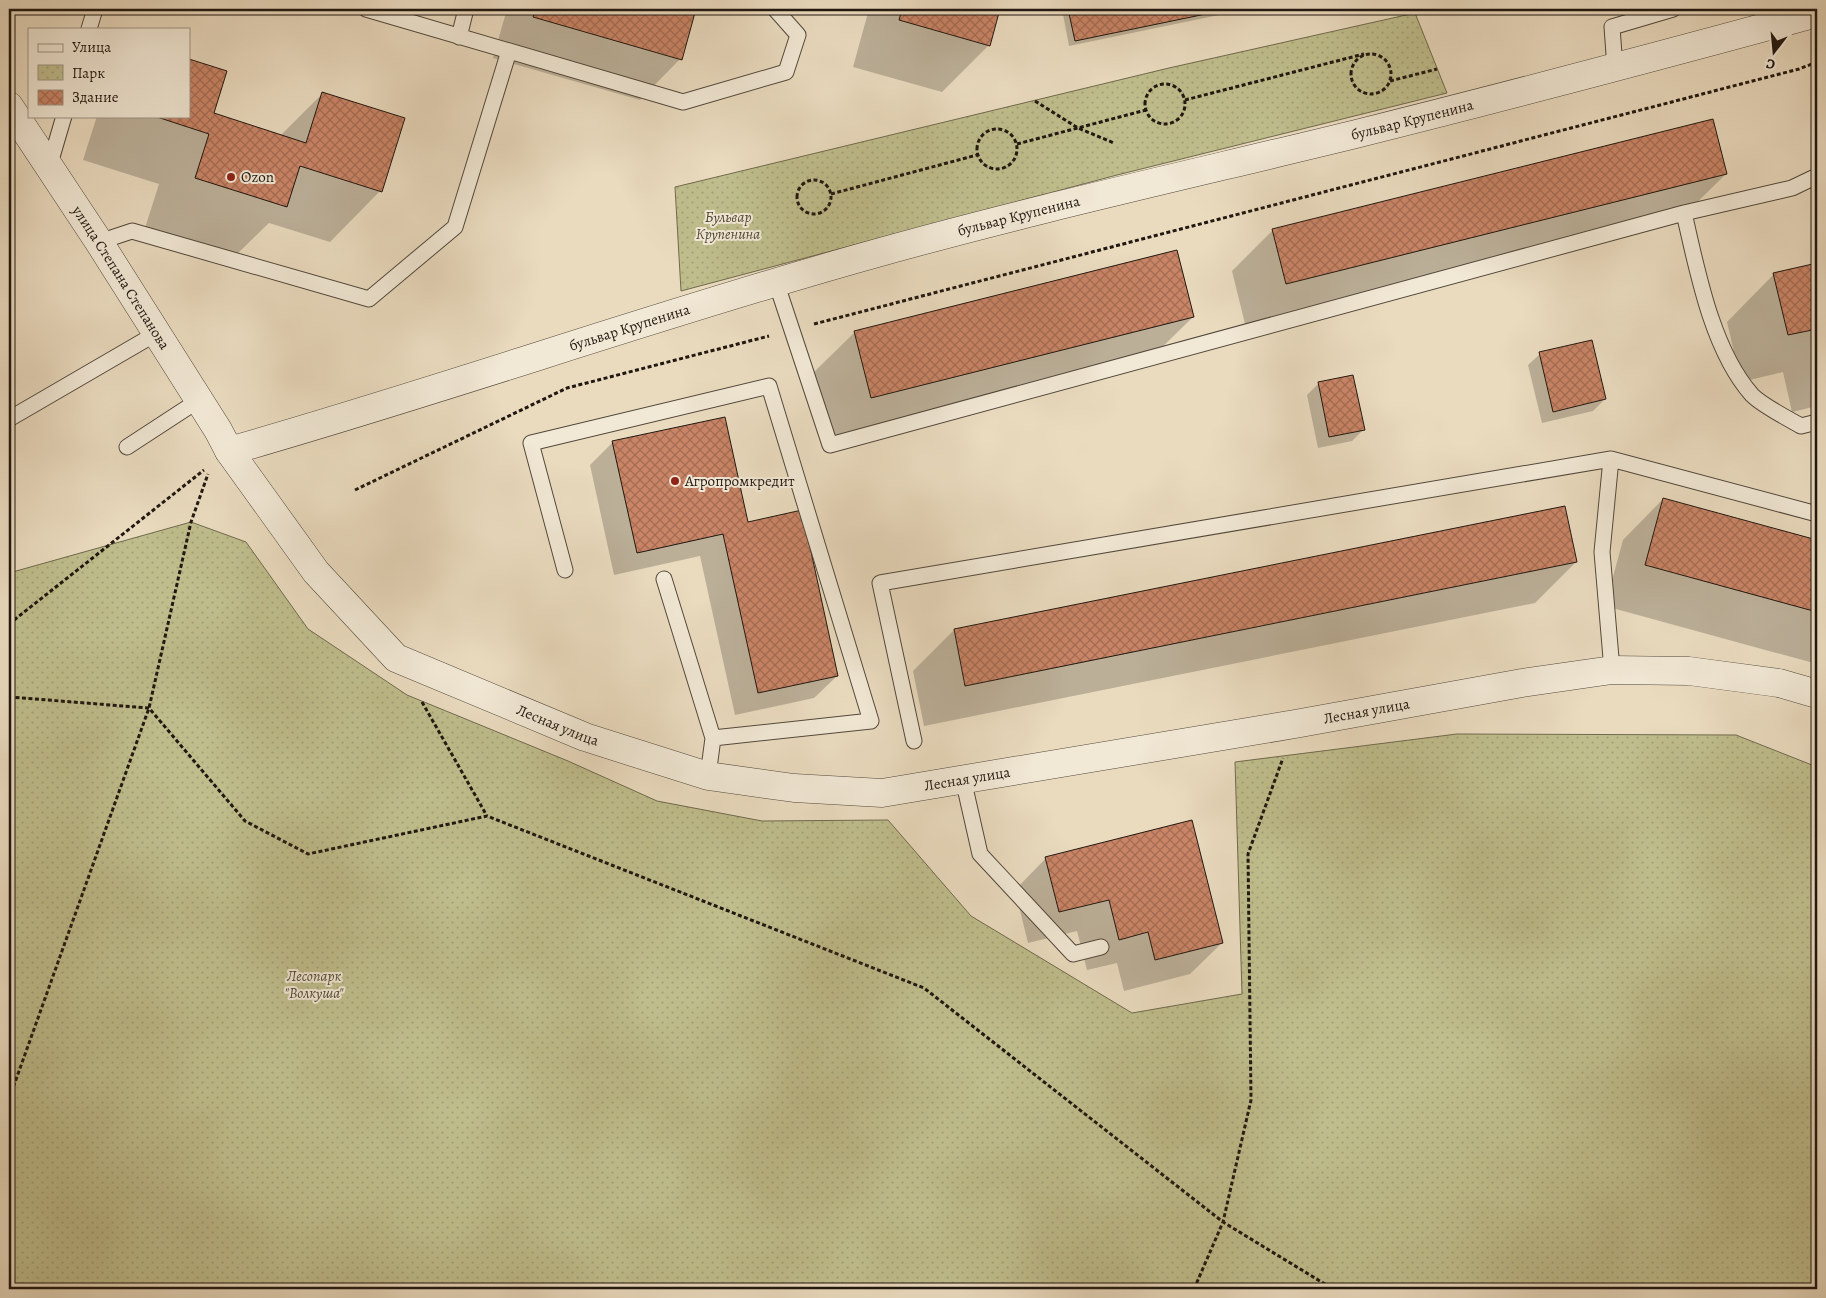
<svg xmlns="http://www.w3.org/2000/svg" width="1826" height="1298" font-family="Alegreya,serif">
<defs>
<pattern id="park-dots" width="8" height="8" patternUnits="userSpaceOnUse" patternTransform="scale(1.25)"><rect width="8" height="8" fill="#bfbd8c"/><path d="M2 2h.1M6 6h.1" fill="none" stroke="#a4a278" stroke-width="1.8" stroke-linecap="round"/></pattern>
<pattern id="building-cross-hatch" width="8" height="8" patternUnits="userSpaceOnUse" patternTransform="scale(1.25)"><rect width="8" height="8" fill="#ca8567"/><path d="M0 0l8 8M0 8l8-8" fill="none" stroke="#a46c53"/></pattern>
</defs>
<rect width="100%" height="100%" fill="#eadbbf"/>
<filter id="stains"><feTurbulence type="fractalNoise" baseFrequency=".004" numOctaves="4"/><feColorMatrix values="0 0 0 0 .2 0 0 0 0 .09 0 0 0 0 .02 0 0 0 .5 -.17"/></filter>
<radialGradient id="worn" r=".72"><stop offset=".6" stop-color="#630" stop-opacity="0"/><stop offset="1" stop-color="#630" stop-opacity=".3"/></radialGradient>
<path fill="url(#park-dots)" stroke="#706a4e" d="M 1415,13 L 1447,93 L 1117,175 L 681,291 L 675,187 L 1169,68 Z
M 191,522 L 246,542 L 308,629 L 407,695 L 568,761 L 657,801 L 762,821 L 888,820 L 971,916 L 1132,1013 L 1242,994 L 1235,762 L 1457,734 L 1736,735 L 1817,767 L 1817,1289 L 9,1289 L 9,573 Z"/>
<path fill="#0003" d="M 507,9 L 695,9 L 680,59 L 640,100 L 493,58 Z
M 869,9 L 999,9 L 989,45 L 942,92 L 853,67 Z
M 1062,9 L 1248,9 L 1069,46 Z
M 189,60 L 226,72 L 212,114 L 280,136 L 323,93 L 380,191 L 330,242 L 269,223 L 235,256 L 145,228 L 159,184 L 83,160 L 97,116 L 189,116 Z
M 1726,174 L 1685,214 L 1245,324 L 1232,271 L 1273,230 Z
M 1817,264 L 1817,406 L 1792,412 L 1783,372 L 1741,382 L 1727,322 L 1774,274 Z
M 1193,317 L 1152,357 L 831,438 L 814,372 L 855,332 Z
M 1540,354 L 1605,399 L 1593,411 L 1542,423 L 1528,365 Z
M 1352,376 L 1364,429 L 1352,441 L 1318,448 L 1307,395 L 1318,384 Z
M 613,442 L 747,523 L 837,676 L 814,698 L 735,715 L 700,556 L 614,575 L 590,465 Z
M 1663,499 L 1817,541 L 1817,664 L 1605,606 L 1623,540 Z
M 1576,562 L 1535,603 L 924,726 L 913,671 L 954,630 Z
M 1046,858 L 1222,943 L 1190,974 L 1124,991 L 1117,963 L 1087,970 L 1077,931 L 1028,943 L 1015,890 Z"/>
<path fill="url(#building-cross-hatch)" stroke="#201710" d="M 536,9 L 696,9 L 682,60 L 533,17 Z
M 902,9 L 1000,9 L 990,46 L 899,20 Z
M 1068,9 L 1230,9 L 1075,41 Z
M 189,59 L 227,71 L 214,113 L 306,143 L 322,92 L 405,118 L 382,192 L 300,166 L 287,207 L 195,178 L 209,134 L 154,116 L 189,116 Z
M 1713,119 L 1727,174 L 1286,284 L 1272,229 Z
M 1177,250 L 1194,317 L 871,398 L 854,331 Z
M 1817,263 L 1817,329 L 1788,335 L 1773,273 Z
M 1592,340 L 1606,399 L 1553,412 L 1539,352 Z
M 1353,375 L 1365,430 L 1329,437 L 1318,382 Z
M 725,417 L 748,522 L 802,510 L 838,676 L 758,693 L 723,534 L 637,553 L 612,441 Z
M 1663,498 L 1817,540 L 1817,612 L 1645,565 Z
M 1565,506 L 1577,562 L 965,686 L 954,629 Z
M 1192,820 L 1223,943 L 1155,960 L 1148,932 L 1119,940 L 1109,900 L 1059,912 L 1045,857 Z"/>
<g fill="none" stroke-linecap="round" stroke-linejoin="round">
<defs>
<path id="service" d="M 366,9 L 683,102 L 786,72 L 798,35 L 775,9
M 89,29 L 95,9
M 459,37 L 466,9
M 1615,68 L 1612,27 L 1673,9
M 49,167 L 64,116
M 1684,213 C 1697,270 1712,350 1752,395 C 1763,406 1787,418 1801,426 L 1817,422
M 99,242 L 132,231 L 369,299 L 455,227 L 509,51
M 776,282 L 830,445 L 1684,213 L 1792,188 L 1817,176
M 9,419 L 157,333
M 127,447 L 199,400
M 1611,459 L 1817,514
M 565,570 L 531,443 L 769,386 L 871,721 L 713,738
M 664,579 L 713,738 L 708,776
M 914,741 L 880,583 L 1611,459 L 1602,552 L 1612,670
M 963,779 L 980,854 L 1073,954 L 1101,947"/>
<g id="tertiary">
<path id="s1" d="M 9,106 L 99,242 L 218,430 L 229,451 L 316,572 L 396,658 L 585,737 L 708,776 L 794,788 L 882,793 L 1295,724 L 1522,683 L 1612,670 L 1689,671 L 1779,683 L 1817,694"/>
<path id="s2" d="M 229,451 C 444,390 655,315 870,255 C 1030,210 1192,174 1352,135 C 1508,96 1663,55 1817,13"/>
</g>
</defs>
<use href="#service" stroke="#52483c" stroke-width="17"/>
<use href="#tertiary" stroke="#52483c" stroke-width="29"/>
<path stroke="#201710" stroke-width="3" stroke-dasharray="4 2.5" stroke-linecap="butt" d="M1351 74a20 20 0 1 1 40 0a20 20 0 1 1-40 0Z
M 1390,81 L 1437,69
M1145 104a20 20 0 1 1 40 0a20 20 0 1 1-40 0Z
M 1185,100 L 1364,54
M 1035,101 L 1078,128 L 1114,143
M977 149a20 20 0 1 1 40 0a20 20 0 1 1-40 0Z
M 1017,144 L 1146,110
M797 197a17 17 0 1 1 34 0a17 17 0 1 1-34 0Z
M 831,194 L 977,155
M 814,324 L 1799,69 L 1817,62
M 355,490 L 567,388 L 769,336
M 9,624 L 204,470
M 9,697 L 149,708 L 245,821 L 308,854 L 487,816 L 924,988 L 1223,1222 L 1333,1289
M 422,702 L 487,816
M 9,1099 L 149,708 L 191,522 L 208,474
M 1194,1289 L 1223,1222 L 1251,1100 L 1248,854 L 1283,758"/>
<use href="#service" stroke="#f1e8d5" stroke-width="15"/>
<use href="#tertiary" stroke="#f1e8d5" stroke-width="28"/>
</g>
<g fill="#8f2418" stroke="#f1e8d5" stroke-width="2">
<circle cx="231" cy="177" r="5"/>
<circle cx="675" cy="481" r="5"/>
</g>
<g text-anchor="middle" stroke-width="4" stroke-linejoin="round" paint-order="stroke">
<g font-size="15" fill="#201710" stroke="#f1e8d5">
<text dy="5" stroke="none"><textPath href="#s2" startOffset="1229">бульвар Крупенина</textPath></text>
<text dy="5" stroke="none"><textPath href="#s2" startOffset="824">бульвар Крупенина</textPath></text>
<text dy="5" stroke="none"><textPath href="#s1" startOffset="205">улица Степана Степанова</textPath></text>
<text dy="5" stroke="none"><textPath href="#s2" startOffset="419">бульвар Крупенина</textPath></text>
<text dy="5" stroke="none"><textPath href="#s1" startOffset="1676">Лесная улица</textPath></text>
<text dy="5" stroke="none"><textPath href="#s1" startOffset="851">Лесная улица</textPath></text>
<text dy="5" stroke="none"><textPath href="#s1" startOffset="1271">Лесная улица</textPath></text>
</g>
<g font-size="15" fill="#201710" stroke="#f1e8d5" text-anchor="start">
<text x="241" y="182">Ozon</text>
<text x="685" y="486">Агропромкредит</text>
</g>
<g font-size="15" font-style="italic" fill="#504935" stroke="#f1e8d5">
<text x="728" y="222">Бульвар<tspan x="728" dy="17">Крупенина</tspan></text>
<text x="314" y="981">Лесопарк<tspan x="314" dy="17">"Волкуша"</tspan></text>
</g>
</g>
<rect width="1826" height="1298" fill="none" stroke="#eadbbf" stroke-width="30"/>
<rect x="10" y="10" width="1806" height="1278" fill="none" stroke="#201710" stroke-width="2.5"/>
<rect x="15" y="15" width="1796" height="1268" fill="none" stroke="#201710"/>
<rect x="28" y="28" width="162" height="90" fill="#f1e8d5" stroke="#9d9486"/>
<rect x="38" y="44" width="25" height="8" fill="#f1e8d5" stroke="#9d9486"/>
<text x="72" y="52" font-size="15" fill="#201710">Улица</text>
<rect x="38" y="65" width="25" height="15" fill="url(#park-dots)" stroke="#9d9486"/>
<text x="72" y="78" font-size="15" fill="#201710">Парк</text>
<rect x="38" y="90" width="25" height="15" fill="url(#building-cross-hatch)" stroke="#9d9486"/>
<text x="72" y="102" font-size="15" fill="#201710">Здание</text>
<g transform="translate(1774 52) rotate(196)" stroke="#f1e8d5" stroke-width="4" paint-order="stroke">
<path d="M0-4L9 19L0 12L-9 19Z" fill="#201710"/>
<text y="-8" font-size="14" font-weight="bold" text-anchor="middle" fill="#201710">С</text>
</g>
<rect width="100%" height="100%" filter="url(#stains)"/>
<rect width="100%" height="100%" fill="url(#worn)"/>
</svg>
